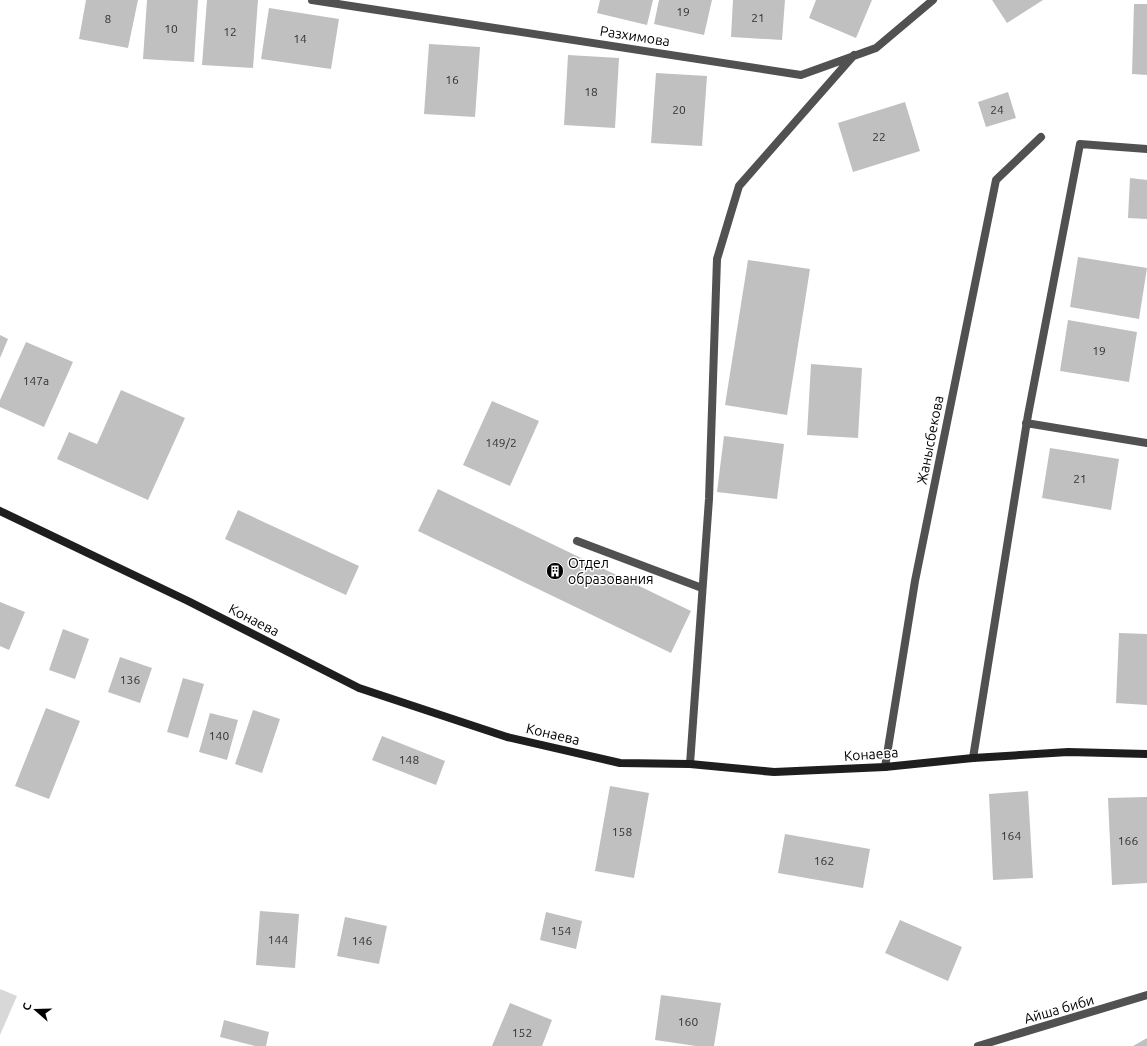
<svg xmlns="http://www.w3.org/2000/svg" width="1147" height="1046" font-family="Ubuntu,sans-serif">
<rect width="100%" height="100%" fill="#fff"/>
<path fill="#d8d8d8" d="M 0,989 L 17,996 L 0,1035 Z"/>
<path fill="#c0c0c0" d="M 86,0 L 138,0 L 128,48 L 79,39 Z
M 147,0 L 198,0 L 194,62 L 143,59 Z
M 207,0 L 258,0 L 253,68 L 202,65 Z
M 600,0 L 653,0 L 647,25 L 597,13 Z
M 659,0 L 712,0 L 704,35 L 654,24 Z
M 733,0 L 785,0 L 782,40 L 731,37 Z
M 816,0 L 872,0 L 856,38 L 809,18 Z
M 992,0 L 1043,0 L 1007,23 Z
M 1134,4 L 1147,4 L 1147,75 L 1132,74 Z
M 269,8 L 339,19 L 331,69 L 261,59 Z
M 429,44 L 480,47 L 475,117 L 424,114 Z
M 568,55 L 619,58 L 615,128 L 564,125 Z
M 656,73 L 707,76 L 702,146 L 651,143 Z
M 1008,92 L 1016,118 L 986,127 L 978,102 Z
M 905,102 L 920,151 L 853,172 L 838,123 Z
M 1130,178 L 1147,180 L 1147,219 L 1128,218 Z
M 1078,257 L 1147,268 L 1139,319 L 1070,307 Z
M 748,260 L 810,269 L 787,415 L 725,405 Z
M 1068,320 L 1137,332 L 1129,382 L 1060,371 Z
M 0,335 L 8,339 L 0,358 Z
M 26,342 L 73,362 L 44,427 L 0,407 L 0,400 Z
M 811,364 L 862,368 L 858,438 L 807,435 Z
M 121,390 L 185,418 L 148,500 L 57,459 L 69,432 L 97,444 Z
M 492,401 L 539,421 L 510,486 L 463,465 Z
M 724,436 L 784,444 L 777,499 L 717,492 Z
M 1050,448 L 1119,459 L 1111,510 L 1042,498 Z
M 438,489 L 691,611 L 671,653 L 418,531 Z
M 238,510 L 359,566 L 346,595 L 225,539 Z
M 0,602 L 25,612 L 9,650 L 0,646 Z
M 63,629 L 89,639 L 75,679 L 49,670 Z
M 1119,633 L 1147,634 L 1147,705 L 1116,703 Z
M 120,657 L 152,668 L 140,703 L 108,692 Z
M 183,678 L 204,684 L 188,738 L 167,732 Z
M 46,708 L 80,721 L 49,799 L 15,786 Z
M 253,710 L 280,719 L 262,773 L 235,764 Z
M 210,713 L 238,720 L 227,760 L 199,752 Z
M 382,736 L 445,761 L 436,785 L 372,760 Z
M 610,786 L 649,793 L 634,878 L 595,871 Z
M 1028,791 L 1033,878 L 993,880 L 989,794 Z
M 1147,797 L 1147,883 L 1112,885 L 1108,798 Z
M 785,834 L 870,849 L 863,888 L 778,873 Z
M 260,911 L 299,914 L 295,968 L 256,965 Z
M 546,912 L 582,921 L 576,949 L 540,940 Z
M 345,917 L 387,926 L 379,964 L 337,956 Z
M 900,920 L 962,947 L 948,981 L 885,953 Z
M 661,995 L 721,1003 L 714,1046 L 696,1046 L 655,1040 Z
M 510,1003 L 552,1020 L 542,1046 L 492,1046 Z
M 224,1020 L 269,1032 L 266,1046 L 255,1046 L 220,1037 Z
M 1147,1038 L 1147,1046 L 1133,1046 Z"/>
<g fill="none" stroke-linecap="round" stroke-linejoin="round">
<path stroke="#515151" stroke-width="8" d="M 312,0 L 801,75 L 876,48 L 933,0
M 1026,423 L 1147,443
M 577,541 L 702,588
M 973,758 L 1028,415 L 1080,144 L 1147,149
M 690,764 L 709,499 L 717,259 L 739,186 L 854,55
M 885,767 L 915,581 L 996,180 L 1041,137
M 978,1046 L 1147,995"/>
<path stroke="#1e1e1e" stroke-width="8" d="M 0,511 L 188,601 L 359,688 L 507,737 L 620,763 L 690,764 L 774,772 L 885,767 L 973,758 L 1068,752 L 1147,754"/>
</g>
<defs>
<symbol id="building-disc" viewBox="-11 -11 22 22"><circle r="9.5" fill="#000" stroke="#fff"/><path d="M-4-6H4V6H1V3H-1V6H-4ZM-2.5-4.3h1.7v1.8h-1.7ZM.8-4.3h1.7v1.8H.8ZM-2.5-1h1.7V.8h-1.7ZM.8-1h1.7V.8H.8Z" fill="#fff"/></symbol>
</defs>
<g fill-rule="evenodd">
<use href="#building-disc" x="545" y="561" width="20" height="20"/>
</g>
<g text-anchor="middle" stroke-width="3" stroke-linejoin="round" paint-order="stroke">
<g font-size="12" fill="#303030">
<text x="683" y="16">19</text>
<text x="758" y="22">21</text>
<text x="108" y="23">8</text>
<text x="171" y="33">10</text>
<text x="230" y="36">12</text>
<text x="300" y="43">14</text>
<text x="452" y="84">16</text>
<text x="591" y="96">18</text>
<text x="679" y="114">20</text>
<text x="997" y="114">24</text>
<text x="879" y="141">22</text>
<text x="1099" y="355">19</text>
<text x="36" y="385">147а</text>
<text x="501" y="447">149/2</text>
<text x="1080" y="483">21</text>
<text x="130" y="684">136</text>
<text x="219" y="740">140</text>
<text x="409" y="764">148</text>
<text x="622" y="836">158</text>
<text x="1011" y="840">164</text>
<text x="1128" y="845">166</text>
<text x="824" y="865">162</text>
<text x="561" y="935">154</text>
<text x="278" y="944">144</text>
<text x="362" y="945">146</text>
<text x="688" y="1026">160</text>
<text x="522" y="1037">152</text>
</g>
<g font-size="14" fill="#000" stroke="#fff">
<text transform="translate(635 36) rotate(9)" y="5">Разхимова</text>
<text transform="translate(930 440) rotate(-79)" y="5">Жанысбекова</text>
<text transform="translate(254 620) rotate(27)" y="5">Конаева</text>
<text transform="translate(553 734) rotate(13)" y="5">Конаева</text>
<text transform="translate(871 754) rotate(-4)" y="5">Конаева</text>
<text transform="translate(1059 1009) rotate(-16)" y="5">Айша биби</text>
</g>
<g font-size="14" fill="#000" stroke="#fff" text-anchor="start">
<text x="568" y="568">Отдел<tspan x="568" dy="16">образования</tspan></text>
</g>
</g>
<g transform="translate(36 1010) rotate(290)" stroke="#ffffff" stroke-width="3" paint-order="stroke">
<path d="M0-3L7 15L0 10L-7 15Z" fill="#000000"/>
<text y="-6" font-size="11" font-weight="bold" text-anchor="middle" fill="#000000">С</text>
</g>
</svg>
